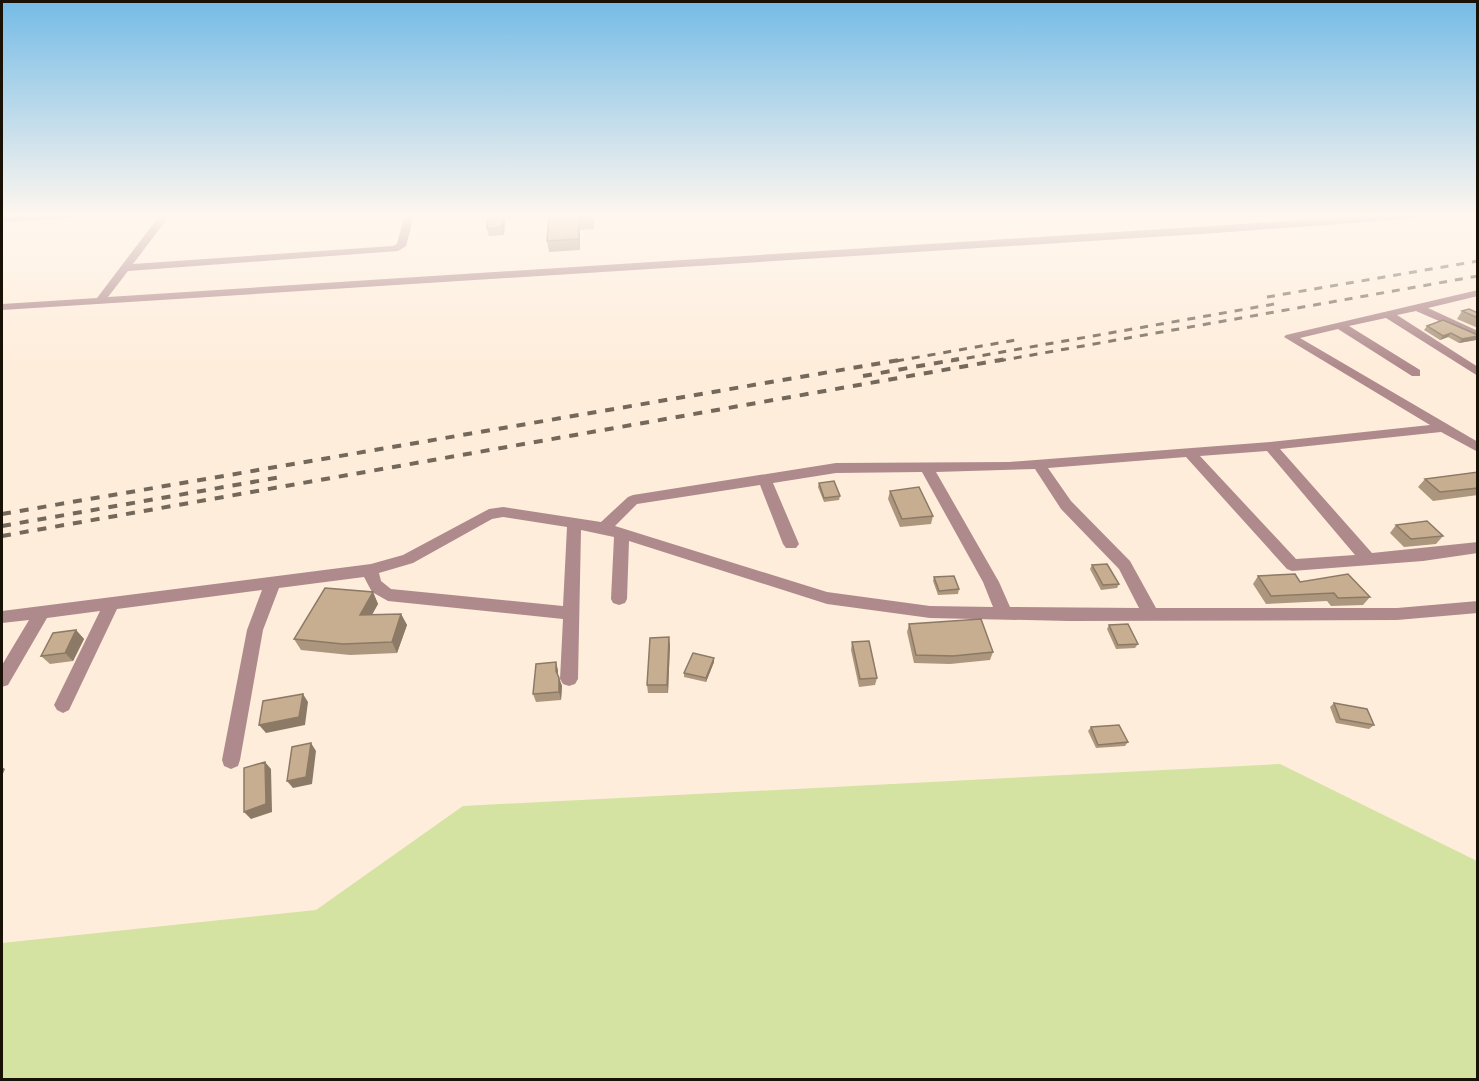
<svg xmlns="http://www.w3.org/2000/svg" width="1479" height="1081" font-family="Manrope,sans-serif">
<rect width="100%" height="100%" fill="#feeddb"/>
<path fill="#d4e2a2" d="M 1280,764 L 1477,861 L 1477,1079 L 2,1079 L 2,943 L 316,910 L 463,806 Z"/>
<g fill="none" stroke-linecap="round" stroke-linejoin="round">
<path fill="#af8a8d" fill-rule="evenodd" d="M 78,215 L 73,218 L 2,222 L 2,216 Z
M 160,215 L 170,215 L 133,264 L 393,246 L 397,244 L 404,217 L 402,215 L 414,216 L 406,246 L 398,251 L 128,271 L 108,297 L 1380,215 L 1424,215 L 1419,218 L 1216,233 L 2,310 L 2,304 L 97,298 Z
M 310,215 L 393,215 L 388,218 L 315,218 Z
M 1478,290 L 1478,296 L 1428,308 L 1478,331 L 1478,338 L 1416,311 L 1397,315 L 1478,367 L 1478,376 L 1386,318 L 1349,326 L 1420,370 L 1420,376 L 1412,376 L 1338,329 L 1300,338 L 1478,442 L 1478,452 L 1441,432 L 1280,449 L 1372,553 L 1478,542 L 1478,553 L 1423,561 L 1292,571 L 1287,569 L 1186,457 L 1048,468 L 1071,501 L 1130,561 L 1156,608 L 1397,608 L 1478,601 L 1478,613 L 1397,620 L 1069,621 L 930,618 L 827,604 L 629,541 L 627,599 L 625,603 L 619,605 L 613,603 L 611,599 L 614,537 L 581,530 L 578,679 L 575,684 L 569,686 L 563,684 L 560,679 L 563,619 L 388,601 L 372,592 L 364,577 L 279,588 L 263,630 L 240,760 L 238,766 L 231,769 L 224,766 L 222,760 L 247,630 L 262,590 L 117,609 L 69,710 L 63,713 L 57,710 L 54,705 L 100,611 L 47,618 L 8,685 L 2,687 L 2,665 L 29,620 L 2,623 L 2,611 L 371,564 L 403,555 L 489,509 L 503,507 L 601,522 L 628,497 L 633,495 L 836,463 L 1009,462 L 1270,442 L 1430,425 L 1284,337 L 1286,335 ZM 1267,451 L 1355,555 L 1296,559 L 1200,456 ZM 1035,469 L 1061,509 L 1119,569 L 1139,608 L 1010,607 L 999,582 L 936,472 ZM 922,472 L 983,582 L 993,607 L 930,606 L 827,592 L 615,526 L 637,504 L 760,485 L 783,544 L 786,548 L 796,548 L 799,544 L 773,483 L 836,473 ZM 503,517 L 567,527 L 563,606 L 391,589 L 381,581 L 379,573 L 413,563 L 492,519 Z"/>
<path fill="#72363e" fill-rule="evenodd" d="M 2,215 L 19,215 L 2,219 Z"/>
<path stroke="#74685b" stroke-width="3" stroke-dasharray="8 8" stroke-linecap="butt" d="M 1267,297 L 1478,261
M 896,361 L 1016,340
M 951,361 L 1280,303
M 998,361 L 1478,276"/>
<path stroke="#74685b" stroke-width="4" stroke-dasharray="9 9" stroke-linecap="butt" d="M 863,376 L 959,359
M 2,514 L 905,359
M 2,526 L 281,477
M 2,536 L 1006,359"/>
</g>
<path fill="#ac967d" d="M 549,215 L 594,215 L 594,229 L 580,230 L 580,250 L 549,252 L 547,241 Z
M 1133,215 L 1156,215 L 1135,216 Z
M 505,221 L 504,235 L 489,236 L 487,229 Z
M 1462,311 L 1478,313 L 1478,328 L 1457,319 Z
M 1427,326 L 1476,340 L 1459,343 L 1448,337 L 1440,340 L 1424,330 Z
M 1478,472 L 1478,495 L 1433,501 L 1418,487 L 1425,479 Z
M 819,483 L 840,496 L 839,500 L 824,502 L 818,487 Z
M 890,491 L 933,516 L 931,524 L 900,527 L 888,499 Z
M 1396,525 L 1443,536 L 1436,544 L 1404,547 L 1390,533 Z
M 1092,565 L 1119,584 L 1117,588 L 1101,590 L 1090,569 Z
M 1258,576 L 1300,582 L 1370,597 L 1363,605 L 1331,606 L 1327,601 L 1266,604 L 1253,584 Z
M 934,577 L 959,589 L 958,594 L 938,595 L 933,581 Z
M 373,592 L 378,604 L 372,614 L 401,614 L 407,625 L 397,653 L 350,655 L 301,650 L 294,639 Z
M 909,624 L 993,652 L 990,660 L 950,664 L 914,663 L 907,632 Z
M 1109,625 L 1138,644 L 1135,648 L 1116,649 L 1107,629 Z
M 76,630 L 84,639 L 73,661 L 50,664 L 41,656 Z
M 852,642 L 877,678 L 875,685 L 859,687 L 851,650 Z
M 670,645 L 668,693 L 648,693 L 647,685 Z
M 714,658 L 714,662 L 706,682 L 684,677 L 684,673 Z
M 558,670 L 558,675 L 562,686 L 561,700 L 536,702 L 533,694 Z
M 1334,703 L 1374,725 L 1369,729 L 1336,723 L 1330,707 Z
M 1091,727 L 1128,742 L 1125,746 L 1096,748 L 1088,731 Z"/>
<path fill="#8c7a66" d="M 504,215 L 505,221 L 504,235 L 502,227 Z
M 579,219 L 580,230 L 580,250 L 579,239 Z
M 1451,333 L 1448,337 L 1440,340 L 1443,336 Z
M 1478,336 L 1476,340 L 1459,343 L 1462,339 Z
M 373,592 L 378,604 L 366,626 L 360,615 Z
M 401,614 L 407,625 L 397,653 L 392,642 Z
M 76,630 L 84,639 L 73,661 L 65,653 Z
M 669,637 L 670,645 L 668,693 L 667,685 Z
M 714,658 L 714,662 L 706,682 L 706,678 Z
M 556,662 L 558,670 L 558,679 L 556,671 Z
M 559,678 L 562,686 L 561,700 L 559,692 Z
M 303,694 L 308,702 L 305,725 L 266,733 L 259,725 Z
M 311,743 L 316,751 L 312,784 L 293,788 L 287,781 Z
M 265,762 L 271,769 L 272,812 L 251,819 L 244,812 Z
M 2,767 L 5,769 L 2,776 Z"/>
<path fill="#c8ae91" stroke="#8c7a66" stroke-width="1.5" d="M 488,215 L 504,215 L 502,227 L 487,229 Z
M 549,215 L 592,215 L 593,218 L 579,219 L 579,239 L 547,241 Z
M 1469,309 L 1478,313 L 1478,318 L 1462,311 Z
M 1443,320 L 1478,335 L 1478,336 L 1462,339 L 1451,333 L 1443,336 L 1427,326 Z
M 1478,472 L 1478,488 L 1440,492 L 1425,479 Z
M 834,481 L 840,496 L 824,498 L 819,483 Z
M 919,487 L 933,516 L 902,519 L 890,491 Z
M 1427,521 L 1443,536 L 1411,539 L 1396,525 Z
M 1107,564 L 1119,584 L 1103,585 L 1092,565 Z
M 1295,574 L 1300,582 L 1348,574 L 1370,597 L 1338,598 L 1334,593 L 1271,596 L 1258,576 Z
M 954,576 L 959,589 L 939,591 L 934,577 Z
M 325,588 L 373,592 L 360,615 L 401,614 L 392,642 L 343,644 L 294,639 Z
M 981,619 L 993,652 L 953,656 L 916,655 L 909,624 Z
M 1128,624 L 1138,644 L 1118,645 L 1109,625 Z
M 76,630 L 65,653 L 41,656 L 53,633 Z
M 669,637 L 667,685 L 647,685 L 650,638 Z
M 869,641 L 877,678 L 860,679 L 852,642 Z
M 693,653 L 714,658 L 706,678 L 684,673 Z
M 556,662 L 556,671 L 559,678 L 559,692 L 533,694 L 536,664 Z
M 303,694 L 299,717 L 259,725 L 263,701 Z
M 1334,703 L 1367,709 L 1374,725 L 1340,719 Z
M 1119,725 L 1128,742 L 1098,745 L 1091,727 Z
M 311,743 L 306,777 L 287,781 L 292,747 Z
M 265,762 L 266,804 L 244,812 L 244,768 Z"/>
<linearGradient id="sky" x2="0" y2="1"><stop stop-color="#74bbe6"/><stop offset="0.59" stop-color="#fff7ef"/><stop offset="1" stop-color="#fff7ef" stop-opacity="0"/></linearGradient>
<rect width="1479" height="366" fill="url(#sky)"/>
<rect width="1479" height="1081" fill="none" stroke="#191006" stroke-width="6"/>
</svg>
